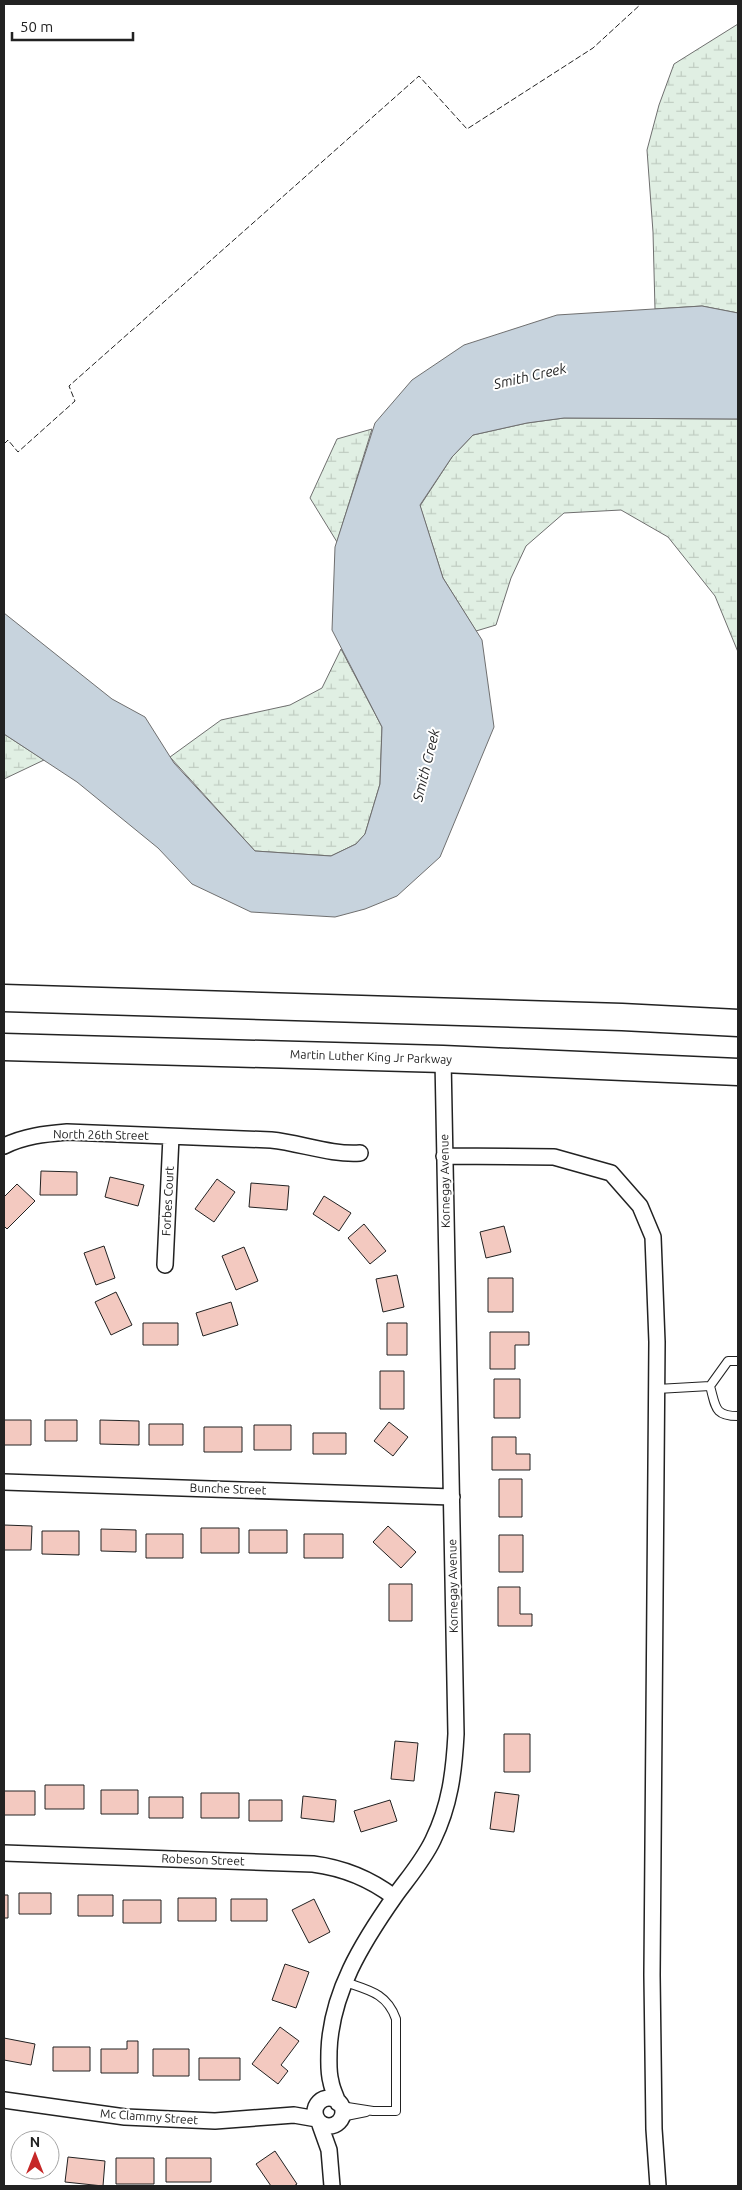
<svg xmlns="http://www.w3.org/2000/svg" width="742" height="2190" font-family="Ubuntu,sans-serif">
<defs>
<pattern id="wetland-marsh" width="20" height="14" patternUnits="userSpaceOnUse" patternTransform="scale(1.25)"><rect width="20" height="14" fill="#e0efe3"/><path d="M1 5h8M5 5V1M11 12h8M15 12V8" fill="none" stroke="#c0cdc2"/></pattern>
</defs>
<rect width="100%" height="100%" fill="#fff"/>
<path fill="url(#wetland-marsh)" stroke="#6f6f6f" d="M 738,24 L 738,313 L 702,306 L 655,309 L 653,232 L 647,150 L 659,105 L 674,64 Z
M 564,418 L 738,419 L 738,652 L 715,596 L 668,537 L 621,510 L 564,513 L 526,546 L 511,578 L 496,625 L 476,631 L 443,578 L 420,506 L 452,457 L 473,435 L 527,423 Z
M 372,429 L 337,542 L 310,498 L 337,439 Z
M 341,649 L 382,727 L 380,784 L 365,834 L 356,844 L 331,856 L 255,851 L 170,757 L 221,720 L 290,705 L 322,688 Z
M 4,734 L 44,760 L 4,779 Z"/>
<path fill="#c7d3dd" stroke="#6f6f6f" d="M 702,306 L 738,313 L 738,419 L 564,418 L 527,423 L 473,435 L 452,457 L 420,505 L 443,578 L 482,640 L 494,727 L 440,857 L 397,896 L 365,909 L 335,917 L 251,912 L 192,884 L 158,848 L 77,782 L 4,734 L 4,613 L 112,699 L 145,717 L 174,763 L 255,851 L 331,856 L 356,844 L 365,834 L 380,784 L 382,727 L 332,630 L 335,547 L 375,423 L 412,380 L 464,345 L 557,315 Z"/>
<path fill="#f3c9c0" stroke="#222" d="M 41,1171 L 77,1172 L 77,1195 L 40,1195 Z
M 110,1177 L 144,1185 L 138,1206 L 105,1197 Z
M 217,1179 L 235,1192 L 214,1222 L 195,1209 Z
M 251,1183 L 289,1186 L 287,1210 L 249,1207 Z
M 17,1184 L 35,1201 L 7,1229 L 4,1226 L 4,1197 Z
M 324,1196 L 351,1213 L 339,1231 L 313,1214 Z
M 364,1224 L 386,1251 L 370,1264 L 348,1238 Z
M 504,1226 L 511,1252 L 486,1258 L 480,1232 Z
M 104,1246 L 115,1278 L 96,1285 L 84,1253 Z
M 244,1247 L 258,1281 L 236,1290 L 222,1256 Z
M 397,1275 L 404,1307 L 383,1312 L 376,1279 Z
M 488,1278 L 513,1278 L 513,1312 L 488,1312 Z
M 116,1292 L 132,1325 L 111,1335 L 95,1302 Z
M 231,1302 L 238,1325 L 203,1336 L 196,1313 Z
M 143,1323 L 178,1323 L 178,1345 L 143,1345 Z
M 387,1323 L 407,1323 L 407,1355 L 387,1355 Z
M 490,1332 L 529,1332 L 529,1345 L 515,1345 L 515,1369 L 490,1369 Z
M 380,1371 L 404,1371 L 404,1409 L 380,1409 Z
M 494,1379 L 520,1379 L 520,1418 L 494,1418 Z
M 4,1420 L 31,1420 L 31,1445 L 4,1445 Z
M 45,1420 L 77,1420 L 77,1441 L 45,1441 Z
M 100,1420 L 139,1421 L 139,1445 L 100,1444 Z
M 389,1422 L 408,1437 L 393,1456 L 374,1441 Z
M 149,1424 L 183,1424 L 183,1445 L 149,1445 Z
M 254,1425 L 291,1425 L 291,1450 L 254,1450 Z
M 204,1427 L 242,1427 L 242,1452 L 204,1452 Z
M 313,1433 L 346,1433 L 346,1454 L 313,1454 Z
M 492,1437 L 516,1437 L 516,1454 L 530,1454 L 530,1470 L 492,1470 Z
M 499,1479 L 522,1479 L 522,1517 L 499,1517 Z
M 4,1525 L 32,1526 L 31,1550 L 4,1550 Z
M 388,1526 L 416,1552 L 401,1568 L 373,1542 Z
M 201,1528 L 239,1528 L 239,1553 L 201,1553 Z
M 101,1529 L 136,1530 L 136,1552 L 101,1551 Z
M 249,1530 L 287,1530 L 287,1553 L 249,1553 Z
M 42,1531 L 79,1531 L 79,1555 L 42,1554 Z
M 146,1534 L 183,1534 L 183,1558 L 146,1558 Z
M 304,1534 L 343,1534 L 343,1558 L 304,1558 Z
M 499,1535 L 523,1535 L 523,1572 L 499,1572 Z
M 389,1584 L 412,1584 L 412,1621 L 389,1621 Z
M 498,1587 L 520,1587 L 520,1614 L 532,1614 L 532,1626 L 498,1626 Z
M 504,1734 L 530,1734 L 530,1772 L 504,1772 Z
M 395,1741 L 418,1743 L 414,1781 L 391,1779 Z
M 45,1785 L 84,1785 L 84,1809 L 45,1809 Z
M 101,1790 L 138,1790 L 138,1814 L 101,1814 Z
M 4,1791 L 35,1791 L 35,1815 L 4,1815 Z
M 495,1792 L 519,1795 L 514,1832 L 490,1829 Z
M 201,1793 L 239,1793 L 239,1818 L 201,1818 Z
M 303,1796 L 336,1800 L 334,1822 L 301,1818 Z
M 149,1797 L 183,1797 L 183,1818 L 149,1818 Z
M 249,1800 L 282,1800 L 282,1821 L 249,1821 Z
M 390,1800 L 397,1821 L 361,1832 L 354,1811 Z
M 19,1893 L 51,1893 L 51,1914 L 19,1914 Z
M 4,1895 L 8,1895 L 8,1918 L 4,1918 Z
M 78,1895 L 113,1895 L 113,1916 L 78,1916 Z
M 178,1898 L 216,1898 L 216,1921 L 178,1921 Z
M 231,1899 L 267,1899 L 267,1921 L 231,1921 Z
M 314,1899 L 330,1932 L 309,1943 L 292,1910 Z
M 123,1900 L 161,1900 L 161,1923 L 123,1923 Z
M 285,1964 L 309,1972 L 296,2008 L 272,2000 Z
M 280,2027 L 299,2041 L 281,2065 L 288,2071 L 278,2084 L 252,2064 Z
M 4,2038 L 35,2044 L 31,2065 L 4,2060 Z
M 127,2041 L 138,2041 L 138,2073 L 101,2073 L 101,2049 L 127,2049 Z
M 53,2047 L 90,2047 L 90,2071 L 53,2071 Z
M 153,2049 L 189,2049 L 189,2076 L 153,2076 Z
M 199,2058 L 240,2058 L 240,2080 L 199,2080 Z
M 50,2151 L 54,2152 L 50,2174 L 25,2170 L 50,2170 Z
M 275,2151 L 297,2184 L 294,2186 L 271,2186 L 256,2164 Z
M 68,2157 L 105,2161 L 103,2186 L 65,2182 Z
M 116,2158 L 154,2158 L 154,2184 L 116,2184 Z
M 166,2158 L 211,2158 L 211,2182 L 166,2182 Z"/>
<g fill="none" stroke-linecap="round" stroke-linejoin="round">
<defs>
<path id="service" d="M 710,1386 C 716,1407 714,1416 738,1416
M 710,1386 L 728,1361 L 738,1361
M 657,1389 L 710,1386
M 341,2106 L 373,2111 L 396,2111 L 396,2019 C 387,1993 368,1990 345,1982
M 341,2117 L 366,2112"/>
<path id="minor" d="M 4,1146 C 25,1136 44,1134 67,1132 L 271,1140 C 301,1143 330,1155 360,1153
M 444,1156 L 554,1157 L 611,1173 L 640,1206 L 653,1237 L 657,1342 L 652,1975 L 654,2129 L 658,2186
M 165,1265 L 171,1137
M 4,1482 L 452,1497
M 4,1853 L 313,1864 C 344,1868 369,1878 394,1897
M315 2112a14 14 0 1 1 28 0a14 14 0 1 1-28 0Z
M 4,2100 L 125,2117 L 215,2121 L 294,2115 L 317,2119
M 338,2103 C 336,2096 332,2089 331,2082 C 328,2072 329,2061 329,2051 C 331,1993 362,1943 395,1896 C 408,1878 423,1861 433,1840 C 450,1805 454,1772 456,1734 L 443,1059
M 319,2122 L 329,2150 L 332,2186"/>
<path id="motorway" d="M 4,998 L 622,1017 L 738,1023
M 4,1047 L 443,1059 L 738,1072"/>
</defs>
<use href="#service" stroke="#222" stroke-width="10"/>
<use href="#minor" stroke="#222" stroke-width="18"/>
<use href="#motorway" stroke="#222" stroke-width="29"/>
<use href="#service" stroke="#fff" stroke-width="8"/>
<use href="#minor" stroke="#fff" stroke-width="15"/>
<use href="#motorway" stroke="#fff" stroke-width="26"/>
<path stroke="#222" stroke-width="1" stroke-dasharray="6 2.5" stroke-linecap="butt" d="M 4,444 L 8,440 L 18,452 L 75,401 L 69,386 L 419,76 L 467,129 L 593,48 L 641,4"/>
</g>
<g text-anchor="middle" stroke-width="4" stroke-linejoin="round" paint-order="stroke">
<g font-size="12" fill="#222" stroke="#fff">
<text transform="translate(371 1057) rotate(2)" y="4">Martin Luther King Jr Parkway</text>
<text transform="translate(101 1135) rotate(1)" y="4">North 26th Street</text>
<text transform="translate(445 1181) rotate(-91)" y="4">Kornegay Avenue</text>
<text transform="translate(168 1201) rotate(-87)" y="4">Forbes Court</text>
<text transform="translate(228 1489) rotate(2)" y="4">Bunche Street</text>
<text transform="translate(453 1586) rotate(-91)" y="4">Kornegay Avenue</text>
<text transform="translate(203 1860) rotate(2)" y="4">Robeson Street</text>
<text transform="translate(149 2117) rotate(4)" y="4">Mc Clammy Street</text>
</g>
<g font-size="14" font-style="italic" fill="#222" stroke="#fff">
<text transform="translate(530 376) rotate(-13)" y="5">Smith Creek</text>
<text transform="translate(426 765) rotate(-76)" y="5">Smith Creek</text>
</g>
</g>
<rect width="742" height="2190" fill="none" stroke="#222222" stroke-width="10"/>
<g transform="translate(35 2155)"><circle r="24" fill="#ffffff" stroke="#a7a7a7"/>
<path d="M0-4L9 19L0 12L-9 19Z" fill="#c62828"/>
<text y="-8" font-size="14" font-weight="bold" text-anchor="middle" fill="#222222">N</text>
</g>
<path d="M12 32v8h121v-8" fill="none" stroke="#222222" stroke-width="2.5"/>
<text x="20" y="32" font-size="15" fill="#222222" stroke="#ffffff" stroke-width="4" paint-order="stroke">50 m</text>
</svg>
